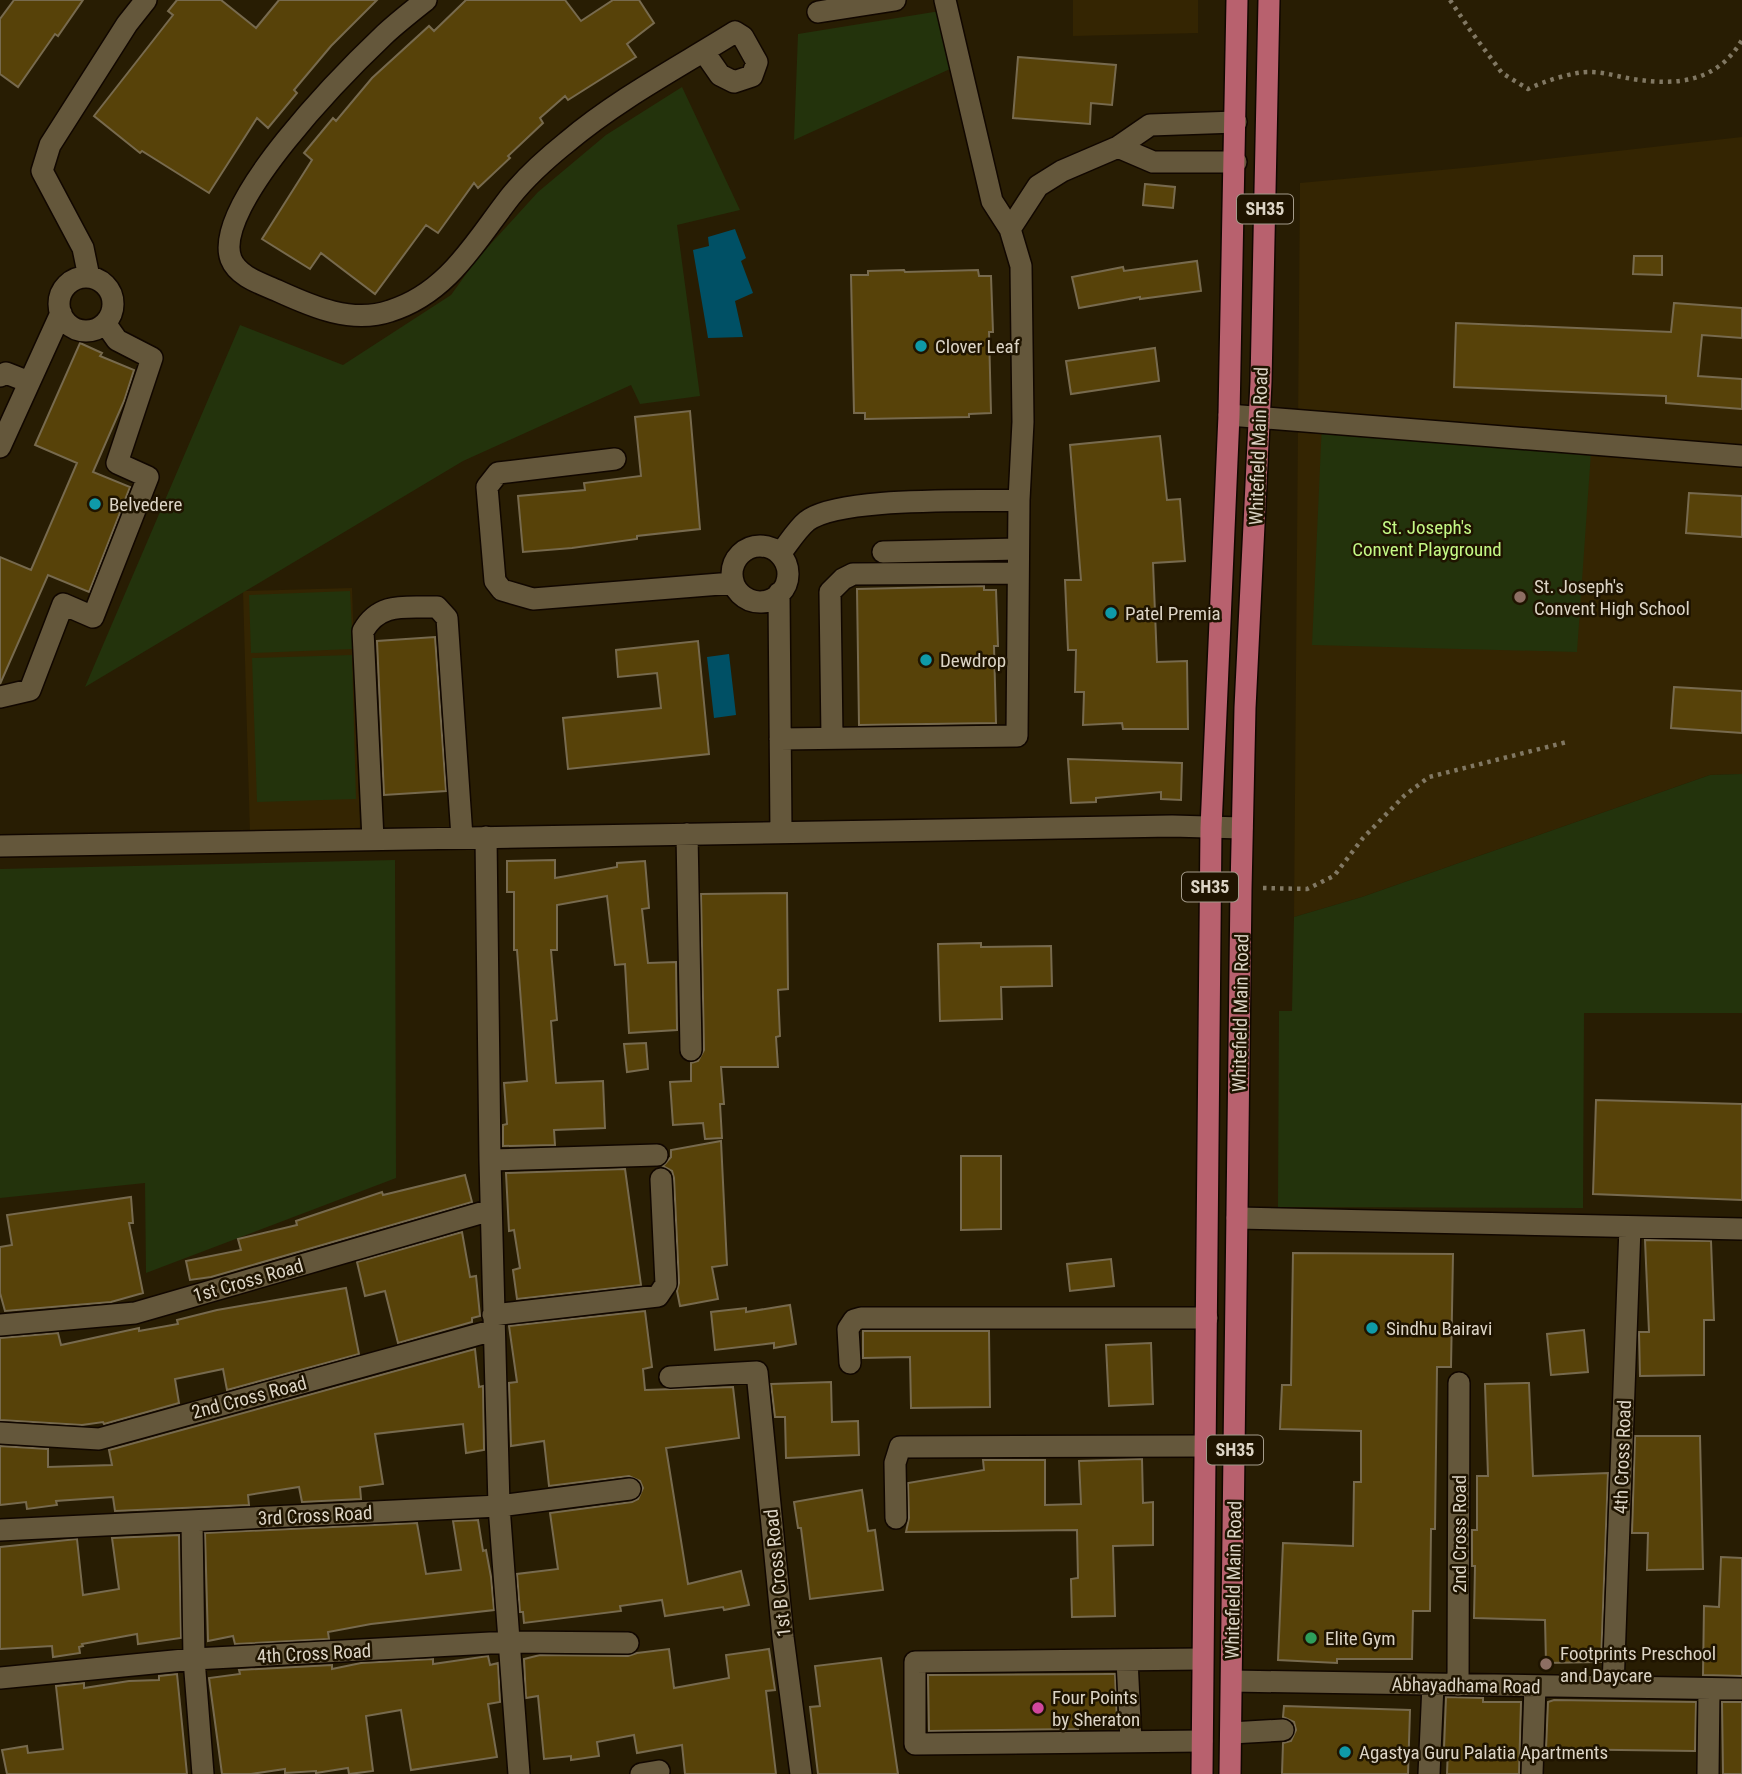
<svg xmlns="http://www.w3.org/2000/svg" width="1742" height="1774" font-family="'Roboto Condensed',sans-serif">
<rect width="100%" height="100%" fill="#281d03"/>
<path fill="#342502" d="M 1073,0 L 1198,0 L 1198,33 L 1073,36 Z
M 1742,137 L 1742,774 L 1710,775 L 1362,897 L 1294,917 L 1300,183 L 1474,167 Z
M 352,588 L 360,830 L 250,834 L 243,591 Z"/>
<path fill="#23330c" d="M 940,11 L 950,69 L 794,140 L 798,34 Z
M 682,87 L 740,210 L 677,225 L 700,396 L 640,404 L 631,385 L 463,461 L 85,687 L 240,325 L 343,365 L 451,295 L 477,259 L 538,192 L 606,135 Z
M 1322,422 L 1592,438 L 1577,652 L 1312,645 Z
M 350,591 L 353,649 L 251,653 L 249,595 Z
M 352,655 L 356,799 L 257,802 L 252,658 Z
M 1742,774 L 1742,1013 L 1584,1013 L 1583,1208 L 1278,1207 L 1279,1011 L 1292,1011 L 1294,917 L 1362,897 L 1710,775 Z
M 395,860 L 396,1178 L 146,1273 L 145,1183 L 0,1198 L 0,869 Z"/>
<path fill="#005065" d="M 735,229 L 746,258 L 741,261 L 753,293 L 735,301 L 743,337 L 708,338 L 693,250 L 709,246 L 708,237 Z
M 729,654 L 736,715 L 714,718 L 707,657 Z"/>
<path fill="#574209" stroke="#776a4e" stroke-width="2" d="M 14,0 L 83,0 L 58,36 L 55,34 L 18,87 L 0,74 L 0,19 Z
M 177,0 L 221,0 L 256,28 L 279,0 L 377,0 L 331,46 L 294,90 L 297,93 L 268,128 L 257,118 L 209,193 L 142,151 L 140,153 L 94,116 L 173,15 L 168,11 Z
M 466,0 L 565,0 L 581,21 L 613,0 L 639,0 L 654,23 L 627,44 L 636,57 L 568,100 L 565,96 L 540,118 L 543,123 L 508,156 L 510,158 L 478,188 L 474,183 L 438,233 L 426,225 L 375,294 L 321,253 L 310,269 L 262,239 L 312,160 L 304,153 L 333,118 L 336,121 L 372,78 L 429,26 L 434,31 Z
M 1018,57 L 1116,65 L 1112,105 L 1091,103 L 1090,124 L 1013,118 Z
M 1145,184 L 1175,187 L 1173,208 L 1143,205 Z
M 1634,256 L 1662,256 L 1662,275 L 1633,274 Z
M 1197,261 L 1201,291 L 1140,299 L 1140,297 L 1079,308 L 1072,277 L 1123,267 L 1124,271 Z
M 904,270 L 905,272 L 978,270 L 979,276 L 991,276 L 993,332 L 989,332 L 991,413 L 969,414 L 969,417 L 865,419 L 865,413 L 854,413 L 851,275 L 868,275 L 868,271 Z
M 1674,303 L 1742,308 L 1742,338 L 1702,335 L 1698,376 L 1742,379 L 1742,409 L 1666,403 L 1666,396 L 1454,387 L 1456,323 L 1671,332 Z
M 80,343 L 102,353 L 100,356 L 134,370 L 124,401 L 93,472 L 130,487 L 89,592 L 48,575 L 0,684 L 0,557 L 31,570 L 77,463 L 35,445 Z
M 1155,348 L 1159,381 L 1071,394 L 1066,361 Z
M 690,411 L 700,529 L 637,536 L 637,539 L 572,548 L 523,552 L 518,496 L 585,490 L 584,483 L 641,476 L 635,417 Z
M 1160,436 L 1167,500 L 1180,499 L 1185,561 L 1153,563 L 1157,662 L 1187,661 L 1188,729 L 1123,729 L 1122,723 L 1083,725 L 1084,692 L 1075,692 L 1076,650 L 1068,650 L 1065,580 L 1081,580 L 1070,445 Z
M 1689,493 L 1742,496 L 1742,537 L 1686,533 Z
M 984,586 L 984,590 L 996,590 L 998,646 L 994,646 L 996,723 L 859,725 L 857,589 Z
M 435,637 L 446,791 L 384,795 L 377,641 Z
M 698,641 L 709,754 L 568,769 L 563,718 L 661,708 L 657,673 L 618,677 L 616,650 Z
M 1674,687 L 1742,691 L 1742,733 L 1671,728 Z
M 1068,759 L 1182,763 L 1181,800 L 1161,799 L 1161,792 L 1096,798 L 1096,802 L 1071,803 Z
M 555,860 L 555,878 L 617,867 L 617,863 L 645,861 L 649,908 L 642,909 L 648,963 L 676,962 L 677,1030 L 629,1033 L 625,964 L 615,965 L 607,896 L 557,905 L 557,950 L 551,950 L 557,1020 L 551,1021 L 556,1083 L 603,1081 L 605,1128 L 554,1130 L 555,1145 L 503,1146 L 503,1125 L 507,1124 L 504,1083 L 527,1081 L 517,950 L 514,950 L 514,892 L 507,892 L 507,861 Z
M 787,893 L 788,989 L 778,990 L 780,1036 L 776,1037 L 778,1067 L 721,1067 L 724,1104 L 720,1104 L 722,1138 L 705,1139 L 703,1123 L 673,1125 L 670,1082 L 691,1081 L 691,1063 L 698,1061 L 704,1050 L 701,894 Z
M 981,943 L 981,947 L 1051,946 L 1052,986 L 1001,987 L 1002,1019 L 940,1021 L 938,944 Z
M 646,1043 L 648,1069 L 627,1072 L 624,1044 Z
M 1596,1100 L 1742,1104 L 1742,1200 L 1593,1194 Z
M 721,1141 L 727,1265 L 712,1267 L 718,1299 L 680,1306 L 677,1291 L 679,1283 L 674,1178 L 672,1171 L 663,1166 L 671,1157 L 671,1150 Z
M 961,1156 L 1001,1156 L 1001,1229 L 961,1230 Z
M 625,1169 L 641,1285 L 517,1299 L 513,1270 L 520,1268 L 514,1230 L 509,1231 L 506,1173 Z
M 465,1175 L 472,1202 L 211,1277 L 190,1280 L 186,1261 L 241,1250 L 238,1239 L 297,1225 L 296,1221 L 382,1192 L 383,1195 Z
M 131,1197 L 133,1223 L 129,1223 L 143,1293 L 111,1302 L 5,1311 L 0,1293 L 0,1247 L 12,1245 L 7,1215 Z
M 462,1232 L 470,1277 L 476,1276 L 480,1316 L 472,1318 L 472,1322 L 398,1343 L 385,1291 L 365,1296 L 357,1262 Z
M 1645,1240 L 1711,1241 L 1714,1320 L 1704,1320 L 1704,1375 L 1640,1376 L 1639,1332 L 1649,1332 Z
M 1293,1253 L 1453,1254 L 1451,1367 L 1437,1367 L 1435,1529 L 1431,1529 L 1430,1611 L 1413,1611 L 1412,1659 L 1337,1659 L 1337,1663 L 1278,1660 L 1283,1543 L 1353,1546 L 1354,1482 L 1361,1482 L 1361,1431 L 1280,1429 L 1282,1385 L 1291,1385 Z
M 1111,1259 L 1114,1286 L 1070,1291 L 1067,1264 Z
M 346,1288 L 359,1354 L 227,1390 L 223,1369 L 175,1379 L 179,1403 L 104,1424 L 103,1422 L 82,1425 L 0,1420 L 0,1338 L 58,1333 L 61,1345 L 139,1328 L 139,1331 L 178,1324 L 177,1320 L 217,1310 Z
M 790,1305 L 796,1344 L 774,1348 L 774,1343 L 715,1350 L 711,1312 L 746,1308 L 746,1312 Z
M 645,1311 L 652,1367 L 643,1369 L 645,1390 L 733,1387 L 739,1438 L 666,1448 L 688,1584 L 741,1571 L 749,1605 L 724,1610 L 723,1607 L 665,1616 L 662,1600 L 620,1606 L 621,1611 L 524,1623 L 523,1612 L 520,1612 L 517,1574 L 558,1569 L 550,1513 L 632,1502 L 638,1499 L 643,1488 L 640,1481 L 629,1476 L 549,1486 L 544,1441 L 511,1446 L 509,1383 L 517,1382 L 509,1326 Z
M 1584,1330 L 1588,1372 L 1551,1375 L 1547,1334 Z
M 863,1331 L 989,1331 L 990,1407 L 911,1408 L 910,1357 L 863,1358 Z
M 1151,1343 L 1153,1404 L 1109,1406 L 1106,1345 Z
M 475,1349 L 479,1387 L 483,1386 L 484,1450 L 466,1453 L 463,1424 L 375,1434 L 383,1484 L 360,1487 L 361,1499 L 302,1502 L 299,1487 L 248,1495 L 249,1505 L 115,1511 L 113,1497 L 56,1501 L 57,1505 L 27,1509 L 26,1502 L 0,1505 L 0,1446 L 48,1449 L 48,1467 L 112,1465 L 109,1450 Z
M 831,1382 L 832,1422 L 858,1421 L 859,1455 L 786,1458 L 785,1417 L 775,1417 L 771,1384 Z
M 1529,1383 L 1533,1476 L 1608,1473 L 1601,1662 L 1546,1663 L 1545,1620 L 1474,1618 L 1475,1566 L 1472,1566 L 1472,1530 L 1477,1530 L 1477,1476 L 1488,1476 L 1485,1384 Z
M 1635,1436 L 1700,1436 L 1703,1569 L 1647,1570 L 1648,1533 L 1632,1533 Z
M 1142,1459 L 1143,1503 L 1153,1502 L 1153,1545 L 1113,1546 L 1115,1616 L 1072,1617 L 1071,1579 L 1078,1578 L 1077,1530 L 906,1532 L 909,1518 L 908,1483 L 984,1470 L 983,1460 L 1045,1460 L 1045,1505 L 1081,1504 L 1079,1461 Z
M 862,1490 L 868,1531 L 875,1530 L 883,1590 L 810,1599 L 801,1528 L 798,1528 L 794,1502 Z
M 478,1520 L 483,1551 L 486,1550 L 491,1577 L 494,1610 L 371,1624 L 328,1632 L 329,1639 L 235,1644 L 233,1636 L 208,1641 L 205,1533 L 417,1523 L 426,1574 L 461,1570 L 453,1521 Z
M 179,1535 L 181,1638 L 138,1644 L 137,1634 L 82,1644 L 83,1646 L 79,1647 L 80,1653 L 53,1657 L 52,1646 L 0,1649 L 0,1547 L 77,1539 L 83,1595 L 119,1589 L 112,1538 Z
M 1721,1557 L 1742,1558 L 1742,1676 L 1703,1675 L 1704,1606 L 1719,1607 Z
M 669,1649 L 674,1688 L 729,1678 L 726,1655 L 769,1649 L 775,1690 L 766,1691 L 776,1774 L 685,1774 L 682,1745 L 637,1753 L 634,1735 L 597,1742 L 599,1756 L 571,1760 L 571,1756 L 544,1759 L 538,1696 L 526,1698 L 524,1659 L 540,1655 L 628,1656 L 637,1653 Z
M 488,1656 L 490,1665 L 498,1663 L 500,1702 L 488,1704 L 497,1757 L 411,1770 L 401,1710 L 366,1716 L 373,1771 L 349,1774 L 348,1768 L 316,1773 L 316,1771 L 285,1773 L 285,1769 L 251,1774 L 222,1774 L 209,1678 L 240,1674 L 239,1670 L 332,1665 L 332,1669 L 361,1663 L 433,1659 L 433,1664 Z
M 881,1658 L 898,1774 L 818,1774 L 810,1707 L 820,1706 L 815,1666 Z
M 177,1674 L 187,1774 L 7,1774 L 2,1750 L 27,1746 L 28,1753 L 63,1749 L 56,1686 L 84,1683 L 84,1688 L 129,1681 L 159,1680 L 159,1676 Z
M 1111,1674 L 1115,1674 L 1117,1723 L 1078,1723 L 1078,1729 L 929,1731 L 928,1675 Z
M 1446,1697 L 1483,1698 L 1483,1702 L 1521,1702 L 1519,1774 L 1447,1774 L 1448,1748 L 1444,1748 Z
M 1554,1700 L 1696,1702 L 1695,1751 L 1546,1749 L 1548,1702 Z
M 1722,1702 L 1742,1702 L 1742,1774 L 1723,1774 Z
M 1284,1706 L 1410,1710 L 1408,1774 L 1282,1774 L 1283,1743 L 1291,1741 L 1296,1730 L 1294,1722 L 1283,1717 Z"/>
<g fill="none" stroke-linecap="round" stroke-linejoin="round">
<defs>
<path id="minor" d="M 426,0 C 412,11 398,22 385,34 C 347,70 211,206 231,259 C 238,277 263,284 278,291 C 313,307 352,324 390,311 C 448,293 475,242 510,197 C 526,177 547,158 567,142 C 618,99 679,67 735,32 L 743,37 L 757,62 L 752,76 L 734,82 L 720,75 L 704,52
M 818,12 L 895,0
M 1118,147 L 1153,162 L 1236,162
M 1010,229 L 1038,186 L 1062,171 L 1118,147 L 1150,125 L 1236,122
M 89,277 L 83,248 L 42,171 L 50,145 L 127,24 L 146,0
M59 304a27 27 0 1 1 54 0a27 27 0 1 1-54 0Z
M 0,376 L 6,373 L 29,382
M 1229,415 L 1742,456
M 0,447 L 61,313
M 615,459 L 498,473 L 487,487 L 495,581 L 502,590 L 533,599 L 733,583
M732 574a28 28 0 1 1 56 0a28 28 0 1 1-56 0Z
M 883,552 L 1018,549
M 780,554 C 788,544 797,529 807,521 C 840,496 973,502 1019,500 L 1023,422 L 1021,266 L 1010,229 L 992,201 L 945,0
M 779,593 L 781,832
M 0,697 L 30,690 L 63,604 L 93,617 L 148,477 L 117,463 L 152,358 L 117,340 L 105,323
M 832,737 L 830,592 L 843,579 L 853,574 L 1017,573
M 780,739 L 1017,736 L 1019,500
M 687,834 L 691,1050
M 486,837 L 490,1160 L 499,1506 L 519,1774
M 373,839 L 363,631 C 380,601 406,608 437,607 L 447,618 L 462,837
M 0,846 L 1172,826 L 1242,828
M 490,1160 L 657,1155
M 1237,1218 L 1742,1229
M 493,1315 L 658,1296 L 666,1284 L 661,1179
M 0,1325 L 135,1313 L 491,1210
M 850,1363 L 848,1329 L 854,1320 L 861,1318 L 1207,1318
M 670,1377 L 757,1372 L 783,1637 L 801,1774
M 0,1433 L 99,1439 L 494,1330
M 896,1518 L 895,1463 L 900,1447 L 1206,1446
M 192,1522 L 194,1659 L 203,1774
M 0,1530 L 499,1506 L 630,1489
M 1127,1660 L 1131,1741
M 0,1678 L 194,1659 L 509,1642 L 628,1643
M 1232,1681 L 1742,1689
M 1458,1685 L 1459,1383
M 1613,1687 L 1630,1227
M 1231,1733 L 1283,1730
M 1202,1741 L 915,1744 L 915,1662 L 1202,1659
M 641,1774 L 659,1771
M 1429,1774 L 1433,1685
M 1532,1774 L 1535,1686
M 1708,1774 L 1709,1689"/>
<path id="major" d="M 1202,1774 L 1211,828 L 1229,415 L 1237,0
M 1230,1774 L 1241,890 L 1245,708 L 1261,382 L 1269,0"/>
</defs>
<use href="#minor" stroke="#110700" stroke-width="24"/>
<use href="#major" stroke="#110700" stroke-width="24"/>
<path stroke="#817863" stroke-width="4.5" stroke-dasharray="3.5 5" stroke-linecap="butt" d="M 1450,0 L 1470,30 L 1502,73 L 1528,89 C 1542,82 1575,71 1590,72 C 1605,72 1619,77 1633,79 C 1678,86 1717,82 1742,40
M 1263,888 L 1307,889 L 1334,876 L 1363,838 L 1405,795 L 1429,777 L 1567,742"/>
<use href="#minor" stroke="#64573b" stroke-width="21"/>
<use href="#major" stroke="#b8616e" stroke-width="21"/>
</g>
<g fill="#0f9aa8" stroke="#1f1400" stroke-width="2.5">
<circle cx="921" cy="346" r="7"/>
<circle cx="95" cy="504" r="7"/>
<circle cx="1111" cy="613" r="7"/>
<circle cx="926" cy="660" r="7"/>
<circle cx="1372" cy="1328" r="7"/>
<circle cx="1345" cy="1752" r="7"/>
</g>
<g fill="#8d6e63" stroke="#1f1400" stroke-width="2.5">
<circle cx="1520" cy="597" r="7"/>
<circle cx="1546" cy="1664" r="7"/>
</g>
<circle fill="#2e9e5b" stroke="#1f1400" stroke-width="2.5" cx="1311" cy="1638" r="7"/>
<circle fill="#d1479c" stroke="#1f1400" stroke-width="2.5" cx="1038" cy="1708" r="7"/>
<g text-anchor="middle" stroke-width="5" stroke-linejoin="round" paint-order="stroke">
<g fill="#1f1400" stroke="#a39a8a" stroke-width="2">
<rect x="1237" y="194.5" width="56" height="29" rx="5"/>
<rect x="1182" y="872.5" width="56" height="29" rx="5"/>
<rect x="1207" y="1435.5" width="56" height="29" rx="5"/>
</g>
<g font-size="18" font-weight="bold" fill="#dcd4c5">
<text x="1265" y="215">SH35</text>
<text x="1210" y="893">SH35</text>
<text x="1235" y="1456">SH35</text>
</g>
<g font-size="19" fill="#dcd4c5" stroke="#1f1400" text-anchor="start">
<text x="935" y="353">Clover Leaf</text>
<text x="109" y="511">Belvedere</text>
<text x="1534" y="593">St. Joseph's<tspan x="1534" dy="22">Convent High School</tspan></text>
<text x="1125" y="620">Patel Premia</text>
<text x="940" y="667">Dewdrop</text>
<text x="1386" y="1335">Sindhu Bairavi</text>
<text x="1325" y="1645">Elite Gym</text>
<text x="1560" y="1660">Footprints Preschool<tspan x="1560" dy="22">and Daycare</tspan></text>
<text x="1052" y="1704">Four Points<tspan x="1052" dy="22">by Sheraton</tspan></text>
<text x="1359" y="1759">Agastya Guru Palatia Apartments</text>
</g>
<g font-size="19" fill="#dcd4c5" stroke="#1f1400">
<text transform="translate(1258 446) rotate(-88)" y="7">Whitefield Main Road</text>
<text transform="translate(1240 1013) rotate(-89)" y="7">Whitefield Main Road</text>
<text transform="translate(248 1280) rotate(-16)" y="7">1st Cross Road</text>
<text transform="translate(249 1397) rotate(-15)" y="7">2nd Cross Road</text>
<text transform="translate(1622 1457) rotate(-88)" y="7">4th Cross Road</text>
<text transform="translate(315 1515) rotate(-3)" y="7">3rd Cross Road</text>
<text transform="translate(1459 1534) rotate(-90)" y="7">2nd Cross Road</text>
<text transform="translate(777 1573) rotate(-96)" y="7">1st B Cross Road</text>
<text transform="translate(1233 1580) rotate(-89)" y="7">Whitefield Main Road</text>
<text transform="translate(314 1653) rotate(-3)" y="7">4th Cross Road</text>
<text transform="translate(1466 1685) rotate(1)" y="7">Abhayadhama Road</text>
</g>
<g font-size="19" fill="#c4f885" stroke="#1f1400">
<text x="1427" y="534">St. Joseph's<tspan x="1427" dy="22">Convent Playground</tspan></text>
</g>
</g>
</svg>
